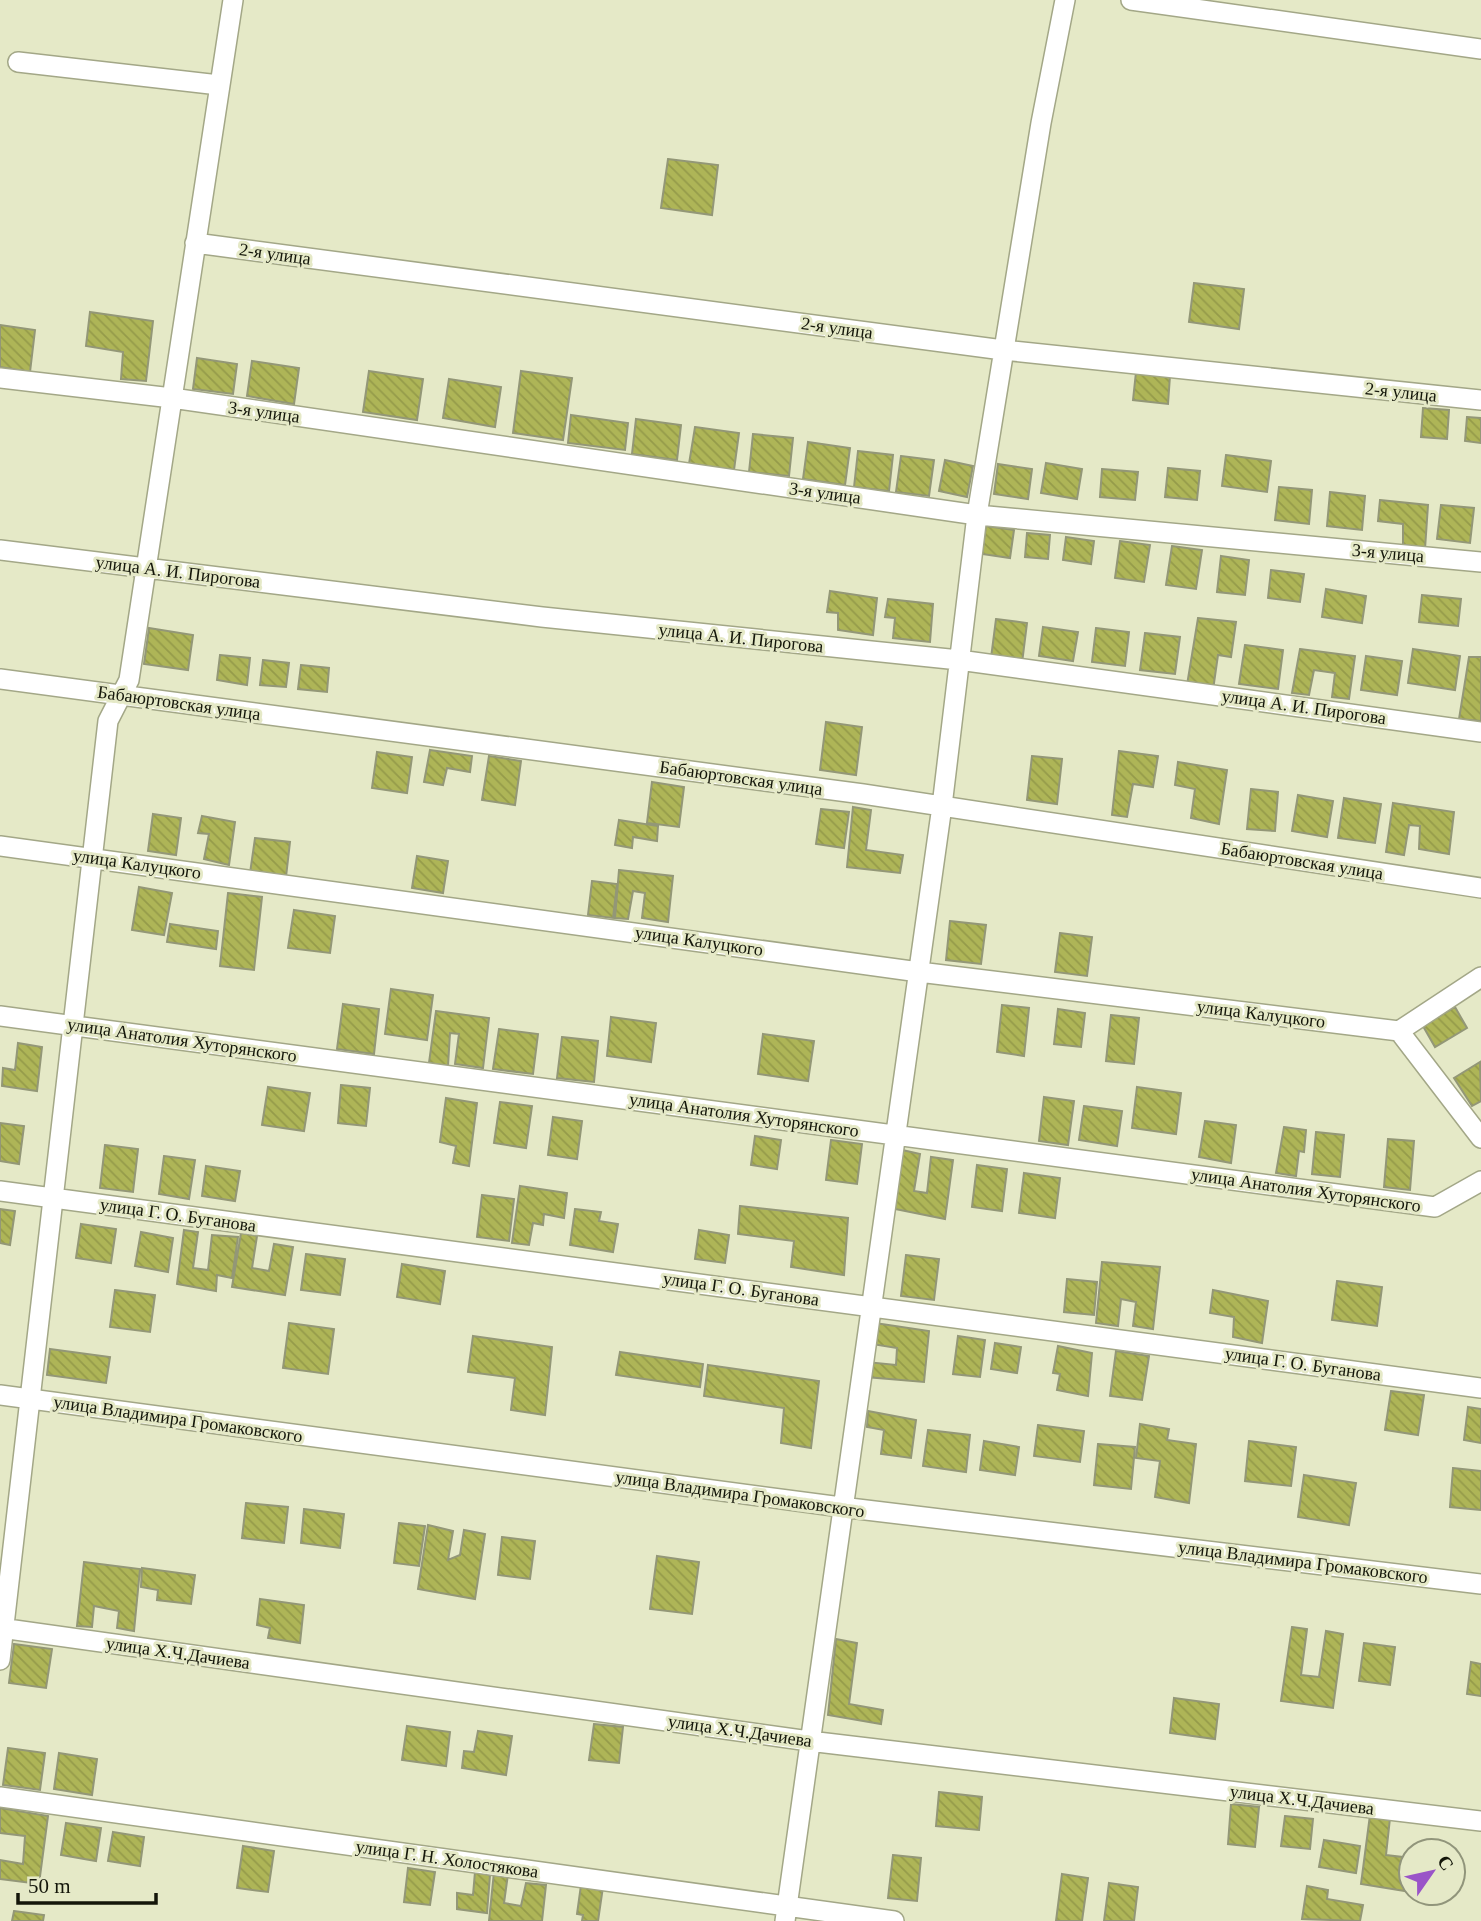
<svg xmlns="http://www.w3.org/2000/svg" width="1481" height="1921" font-family="'Times New Roman',serif">
<defs>
<pattern id="building-back-hatch" width="6" height="6" patternUnits="userSpaceOnUse" patternTransform="scale(1.75)"><rect width="6" height="6" fill="#aeb557"/><path d="M-1 5l2 2M0 0l6 6M5-1l2 2" fill="none" stroke="#959b4a"/></pattern>
</defs>
<rect width="100%" height="100%" fill="#e5e9c7"/>
<path fill="url(#building-back-hatch)" stroke="#939777" stroke-width="2" d="M 668,159 L 718,165 L 712,215 L 661,208 Z
M 1194,283 L 1244,289 L 1239,329 L 1189,322 Z
M 90,312 L 153,321 L 146,381 L 121,379 L 123,352 L 86,346 Z
M 0,325 L 35,330 L 30,372 L 0,367 Z
M 197,358 L 237,364 L 233,394 L 193,389 Z
M 252,361 L 299,368 L 294,404 L 247,396 Z
M 369,371 L 423,379 L 417,420 L 363,412 Z
M 521,371 L 572,378 L 563,440 L 513,433 Z
M 1136,372 L 1170,376 L 1168,404 L 1133,400 Z
M 449,379 L 501,387 L 495,427 L 443,418 Z
M 1423,408 L 1449,410 L 1447,439 L 1421,437 Z
M 571,415 L 628,423 L 625,450 L 568,443 Z
M 1467,417 L 1481,418 L 1481,443 L 1465,441 Z
M 636,419 L 681,425 L 677,460 L 632,454 Z
M 695,427 L 739,433 L 734,470 L 689,464 Z
M 753,434 L 793,438 L 789,476 L 749,472 Z
M 808,442 L 850,448 L 845,485 L 803,479 Z
M 858,451 L 893,455 L 889,491 L 854,487 Z
M 1226,455 L 1271,461 L 1267,492 L 1222,486 Z
M 901,456 L 934,460 L 929,496 L 896,492 Z
M 945,460 L 973,466 L 967,497 L 939,491 Z
M 1046,463 L 1082,469 L 1077,499 L 1041,493 Z
M 998,464 L 1032,469 L 1028,499 L 994,494 Z
M 1168,468 L 1200,471 L 1197,500 L 1165,497 Z
M 1102,469 L 1138,472 L 1135,500 L 1100,497 Z
M 1279,487 L 1312,490 L 1309,524 L 1275,520 Z
M 1330,492 L 1365,496 L 1362,530 L 1327,526 Z
M 1380,500 L 1428,505 L 1425,549 L 1403,547 L 1403,524 L 1378,521 Z
M 1441,505 L 1474,508 L 1470,543 L 1437,539 Z
M 986,526 L 1014,530 L 1010,558 L 982,554 Z
M 1027,533 L 1050,535 L 1048,559 L 1025,557 Z
M 1066,537 L 1094,541 L 1091,564 L 1063,560 Z
M 1120,541 L 1150,545 L 1144,582 L 1115,578 Z
M 1172,546 L 1202,550 L 1196,589 L 1166,585 Z
M 1221,556 L 1249,560 L 1245,595 L 1217,592 Z
M 1271,570 L 1304,574 L 1300,602 L 1268,598 Z
M 1326,589 L 1366,596 L 1362,623 L 1322,617 Z
M 830,591 L 877,598 L 873,635 L 838,630 L 838,613 L 827,612 Z
M 1422,595 L 1461,599 L 1458,626 L 1419,622 Z
M 888,599 L 933,604 L 930,642 L 893,638 L 895,618 L 885,617 Z
M 1198,618 L 1236,622 L 1231,657 L 1218,655 L 1213,690 L 1187,685 Z
M 996,619 L 1027,623 L 1022,663 L 991,658 Z
M 1043,627 L 1078,632 L 1073,661 L 1039,656 Z
M 149,628 L 193,635 L 188,670 L 144,664 Z
M 1096,628 L 1129,632 L 1125,666 L 1092,662 Z
M 1145,633 L 1180,637 L 1175,674 L 1140,670 Z
M 1245,645 L 1283,650 L 1278,689 L 1239,684 Z
M 1300,649 L 1355,656 L 1349,699 L 1332,697 L 1335,673 L 1314,670 L 1309,695 L 1292,693 Z
M 1413,649 L 1460,656 L 1455,690 L 1408,683 Z
M 220,655 L 250,658 L 247,685 L 217,680 Z
M 1366,656 L 1402,661 L 1397,695 L 1361,690 Z
M 1469,657 L 1481,657 L 1481,721 L 1459,719 Z
M 263,660 L 289,663 L 286,687 L 260,685 Z
M 301,665 L 329,668 L 327,692 L 298,689 Z
M 826,722 L 862,727 L 856,775 L 820,770 Z
M 430,750 L 472,756 L 470,772 L 447,768 L 443,785 L 424,782 Z
M 1119,751 L 1158,756 L 1153,787 L 1133,784 L 1127,817 L 1112,815 Z
M 377,752 L 412,757 L 407,793 L 372,788 Z
M 489,756 L 521,761 L 515,805 L 482,800 Z
M 1032,756 L 1062,759 L 1057,804 L 1027,800 Z
M 1178,762 L 1227,770 L 1219,824 L 1191,818 L 1195,789 L 1175,785 Z
M 652,782 L 684,787 L 679,827 L 647,823 Z
M 1251,789 L 1278,792 L 1275,831 L 1247,829 Z
M 1298,795 L 1333,801 L 1327,837 L 1292,831 Z
M 1344,798 L 1381,804 L 1375,843 L 1338,838 Z
M 1393,803 L 1454,812 L 1449,854 L 1419,849 L 1420,826 L 1409,825 L 1404,855 L 1386,852 Z
M 853,807 L 871,810 L 866,850 L 903,855 L 900,873 L 847,867 Z
M 821,809 L 849,812 L 844,848 L 816,844 Z
M 153,814 L 181,818 L 176,855 L 148,851 Z
M 202,816 L 235,822 L 229,865 L 204,859 L 209,834 L 198,833 Z
M 619,820 L 658,826 L 657,841 L 633,837 L 632,848 L 615,845 Z
M 255,838 L 290,842 L 286,877 L 250,873 Z
M 417,856 L 448,861 L 443,893 L 412,888 Z
M 619,870 L 673,876 L 668,922 L 642,918 L 645,893 L 633,891 L 628,919 L 615,918 Z
M 592,881 L 617,884 L 613,918 L 588,915 Z
M 139,887 L 172,893 L 164,935 L 132,930 Z
M 228,893 L 262,897 L 254,970 L 220,966 Z
M 294,910 L 335,916 L 330,953 L 288,948 Z
M 950,921 L 986,925 L 981,964 L 946,960 Z
M 170,924 L 218,931 L 216,949 L 167,942 Z
M 1060,933 L 1092,937 L 1087,976 L 1055,972 Z
M 391,989 L 433,995 L 427,1040 L 385,1034 Z
M 343,1004 L 379,1009 L 374,1054 L 337,1049 Z
M 1002,1005 L 1029,1008 L 1024,1056 L 997,1052 Z
M 1455,1007 L 1467,1028 L 1435,1047 L 1423,1026 Z
M 1058,1009 L 1085,1013 L 1081,1047 L 1054,1044 Z
M 436,1011 L 489,1018 L 483,1068 L 455,1064 L 459,1034 L 450,1033 L 448,1066 L 429,1063 Z
M 1111,1015 L 1139,1018 L 1134,1064 L 1106,1061 Z
M 611,1017 L 656,1023 L 651,1062 L 607,1056 Z
M 499,1029 L 538,1034 L 533,1074 L 493,1069 Z
M 763,1034 L 814,1041 L 808,1081 L 758,1074 Z
M 562,1037 L 598,1041 L 594,1082 L 557,1078 Z
M 18,1043 L 42,1047 L 37,1091 L 2,1086 L 3,1068 L 15,1070 Z
M 1480,1062 L 1481,1101 L 1472,1106 L 1454,1078 Z
M 341,1085 L 370,1088 L 366,1126 L 338,1123 Z
M 268,1087 L 310,1093 L 304,1131 L 262,1125 Z
M 1137,1087 L 1181,1093 L 1176,1134 L 1132,1128 Z
M 1044,1097 L 1074,1101 L 1068,1145 L 1039,1141 Z
M 446,1098 L 477,1103 L 469,1166 L 453,1163 L 456,1146 L 440,1142 Z
M 500,1102 L 532,1106 L 526,1148 L 494,1143 Z
M 1084,1106 L 1122,1111 L 1117,1146 L 1079,1140 Z
M 553,1117 L 582,1121 L 577,1159 L 548,1155 Z
M 1205,1121 L 1236,1125 L 1231,1163 L 1199,1157 Z
M 0,1123 L 24,1126 L 19,1164 L 0,1161 Z
M 1284,1127 L 1306,1130 L 1304,1152 L 1299,1151 L 1296,1176 L 1276,1173 Z
M 1316,1132 L 1344,1135 L 1340,1177 L 1312,1174 Z
M 755,1136 L 781,1140 L 777,1169 L 751,1165 Z
M 1388,1139 L 1414,1141 L 1410,1190 L 1384,1187 Z
M 831,1140 L 862,1144 L 857,1184 L 826,1180 Z
M 105,1145 L 138,1149 L 133,1192 L 100,1188 Z
M 898,1149 L 920,1154 L 914,1191 L 927,1193 L 931,1157 L 953,1160 L 945,1219 L 890,1208 Z
M 164,1156 L 195,1160 L 189,1199 L 159,1194 Z
M 977,1165 L 1007,1169 L 1002,1211 L 972,1207 Z
M 206,1166 L 240,1171 L 235,1201 L 202,1196 Z
M 1024,1173 L 1060,1178 L 1055,1218 L 1019,1213 Z
M 520,1186 L 567,1193 L 564,1218 L 544,1214 L 543,1225 L 533,1223 L 529,1245 L 512,1243 Z
M 482,1195 L 514,1199 L 509,1241 L 477,1237 Z
M 740,1206 L 848,1218 L 844,1275 L 791,1267 L 794,1241 L 738,1234 Z
M 0,1209 L 15,1211 L 10,1245 L 0,1243 Z
M 575,1209 L 601,1212 L 599,1221 L 618,1224 L 613,1252 L 570,1245 Z
M 81,1224 L 116,1229 L 111,1263 L 76,1258 Z
M 184,1230 L 198,1232 L 193,1268 L 208,1270 L 212,1235 L 238,1237 L 232,1278 L 217,1275 L 216,1291 L 177,1284 Z
M 699,1230 L 729,1235 L 725,1263 L 695,1259 Z
M 141,1232 L 173,1238 L 168,1272 L 135,1266 Z
M 241,1233 L 257,1236 L 252,1268 L 269,1271 L 274,1244 L 293,1247 L 285,1295 L 232,1287 Z
M 306,1254 L 345,1259 L 340,1295 L 301,1290 Z
M 906,1255 L 939,1259 L 934,1300 L 901,1296 Z
M 1102,1262 L 1160,1267 L 1153,1329 L 1133,1326 L 1136,1302 L 1121,1299 L 1118,1326 L 1096,1323 Z
M 402,1264 L 445,1271 L 440,1304 L 397,1297 Z
M 1067,1279 L 1097,1282 L 1094,1315 L 1064,1312 Z
M 1337,1281 L 1382,1287 L 1377,1326 L 1332,1320 Z
M 115,1290 L 155,1295 L 150,1332 L 110,1327 Z
M 1213,1290 L 1268,1301 L 1262,1343 L 1233,1337 L 1234,1317 L 1210,1313 Z
M 289,1323 L 334,1329 L 328,1374 L 283,1368 Z
M 875,1323 L 929,1331 L 924,1382 L 866,1377 L 867,1362 L 896,1365 L 897,1348 L 872,1344 Z
M 473,1336 L 552,1347 L 545,1415 L 511,1410 L 515,1378 L 468,1372 Z
M 958,1336 L 985,1340 L 980,1377 L 953,1374 Z
M 995,1343 L 1021,1347 L 1017,1373 L 991,1369 Z
M 1058,1346 L 1092,1353 L 1088,1396 L 1057,1390 L 1060,1374 L 1053,1373 Z
M 50,1349 L 110,1357 L 106,1383 L 47,1375 Z
M 1116,1351 L 1149,1356 L 1142,1400 L 1110,1396 Z
M 620,1352 L 703,1364 L 700,1387 L 616,1375 Z
M 708,1365 L 819,1381 L 811,1448 L 781,1443 L 784,1408 L 704,1396 Z
M 1391,1391 L 1424,1395 L 1418,1435 L 1385,1430 Z
M 1468,1407 L 1481,1409 L 1481,1443 L 1464,1440 Z
M 868,1411 L 916,1420 L 911,1458 L 881,1454 L 884,1430 L 867,1427 Z
M 1140,1424 L 1169,1429 L 1167,1440 L 1196,1444 L 1189,1503 L 1155,1497 L 1160,1461 L 1136,1458 Z
M 1038,1425 L 1084,1431 L 1080,1462 L 1034,1456 Z
M 928,1430 L 970,1435 L 966,1472 L 923,1466 Z
M 984,1441 L 1019,1447 L 1015,1475 L 980,1470 Z
M 1249,1441 L 1296,1447 L 1291,1486 L 1245,1481 Z
M 1098,1444 L 1135,1447 L 1131,1489 L 1094,1485 Z
M 1453,1468 L 1481,1471 L 1481,1510 L 1450,1507 Z
M 1304,1475 L 1356,1483 L 1349,1525 L 1298,1517 Z
M 246,1503 L 288,1507 L 284,1543 L 242,1538 Z
M 304,1509 L 344,1514 L 340,1548 L 301,1543 Z
M 399,1523 L 425,1526 L 419,1566 L 394,1563 Z
M 428,1525 L 453,1531 L 448,1560 L 460,1555 L 464,1530 L 485,1534 L 475,1599 L 418,1589 Z
M 502,1537 L 535,1541 L 530,1579 L 498,1575 Z
M 657,1556 L 699,1562 L 692,1614 L 650,1609 Z
M 84,1562 L 140,1569 L 134,1631 L 117,1628 L 119,1611 L 94,1606 L 92,1627 L 77,1626 Z
M 142,1568 L 195,1575 L 191,1604 L 157,1600 L 158,1590 L 141,1587 Z
M 260,1599 L 304,1605 L 300,1643 L 268,1638 L 270,1628 L 257,1625 Z
M 1292,1627 L 1307,1629 L 1301,1675 L 1319,1677 L 1326,1631 L 1343,1634 L 1333,1708 L 1281,1701 Z
M 836,1639 L 857,1643 L 849,1704 L 883,1710 L 881,1724 L 828,1715 Z
M 1364,1643 L 1395,1647 L 1390,1685 L 1359,1681 Z
M 14,1644 L 52,1649 L 46,1688 L 9,1683 Z
M 1471,1662 L 1481,1664 L 1481,1696 L 1467,1694 Z
M 1174,1698 L 1219,1704 L 1215,1739 L 1170,1733 Z
M 594,1724 L 623,1727 L 619,1763 L 589,1760 Z
M 407,1726 L 450,1732 L 446,1766 L 402,1760 Z
M 478,1731 L 512,1736 L 506,1775 L 462,1768 L 464,1751 L 474,1752 Z
M 8,1748 L 45,1753 L 40,1790 L 3,1785 Z
M 59,1753 L 97,1759 L 92,1795 L 54,1789 Z
M 939,1792 L 982,1797 L 979,1830 L 936,1826 Z
M 1231,1804 L 1259,1807 L 1255,1847 L 1228,1844 Z
M 0,1808 L 48,1816 L 39,1884 L 0,1879 L 0,1860 L 23,1864 L 25,1836 L 0,1833 Z
M 1370,1815 L 1390,1818 L 1386,1855 L 1411,1858 L 1411,1892 L 1361,1884 Z
M 1285,1816 L 1313,1819 L 1310,1849 L 1281,1846 Z
M 66,1823 L 101,1828 L 96,1861 L 61,1855 Z
M 113,1832 L 144,1837 L 140,1866 L 108,1861 Z
M 1324,1840 L 1360,1846 L 1356,1873 L 1319,1867 Z
M 243,1846 L 274,1851 L 268,1892 L 237,1888 Z
M 893,1855 L 921,1858 L 917,1901 L 888,1898 Z
M 408,1868 L 435,1872 L 430,1905 L 404,1902 Z
M 475,1872 L 490,1875 L 487,1913 L 457,1909 L 457,1893 L 473,1895 Z
M 494,1872 L 508,1874 L 504,1903 L 521,1906 L 526,1883 L 546,1885 L 542,1921 L 489,1921 Z
M 1062,1874 L 1088,1878 L 1082,1921 L 1056,1921 Z
M 1109,1883 L 1138,1887 L 1134,1921 L 1104,1921 Z
M 581,1885 L 603,1887 L 598,1921 L 582,1921 L 583,1915 L 577,1914 Z
M 1307,1886 L 1328,1890 L 1327,1899 L 1363,1905 L 1360,1921 L 1302,1919 Z
M 14,1911 L 44,1915 L 43,1921 L 12,1921 Z"/>
<g fill="none" stroke-linecap="round" stroke-linejoin="round">
<defs>
<path id="street" d="M 1131,0 L 1481,49
M 18,62 L 219,85
M 195,243 L 1003,350 L 1481,400
M 0,378 L 172,398 L 977,515 L 1481,562
M 0,550 L 542,617 L 959,660 L 1481,732
M 0,679 L 863,794 L 1481,888
M 0,846 L 919,972 L 1399,1031
M 0,1016 L 1435,1207 L 1481,1181
M 1399,1031 L 1481,1138
M 1399,1031 L 1481,977
M 0,1191 L 1481,1388
M 0,1395 L 841,1507 L 1481,1584
M 0,1628 L 809,1741 L 1481,1821
M 0,1660 L 108,721 L 129,680 L 233,0
M 0,1797 L 894,1921
M 785,1921 L 942,806 L 977,515 L 1041,123 L 1065,0"/>
</defs>
<use href="#street" stroke="#a3a787" stroke-width="22"/>
<use href="#street" stroke="#fff" stroke-width="19"/>
</g>
<g text-anchor="middle" stroke-width="6" stroke-linejoin="round" paint-order="stroke">
<g font-size="18" fill="#14160a" stroke="#e5e9c7">
<text transform="translate(275 254) rotate(8)" y="6">2-я улица</text>
<text transform="translate(837 328) rotate(8)" y="6">2-я улица</text>
<text transform="translate(1401 392) rotate(6)" y="6">2-я улица</text>
<text transform="translate(264 412) rotate(8)" y="6">3-я улица</text>
<text transform="translate(825 493) rotate(8)" y="6">3-я улица</text>
<text transform="translate(1388 553) rotate(5)" y="6">3-я улица</text>
<text transform="translate(178 572) rotate(7)" y="6">улица А. И. Пирогова</text>
<text transform="translate(741 638) rotate(6)" y="6">улица А. И. Пирогова</text>
<text transform="translate(179 703) rotate(8)" y="6">Бабаюртовская улица</text>
<text transform="translate(1304 707) rotate(8)" y="6">улица А. И. Пирогова</text>
<text transform="translate(741 778) rotate(8)" y="6">Бабаюртовская улица</text>
<text transform="translate(1302 861) rotate(9)" y="6">Бабаюртовская улица</text>
<text transform="translate(137 864) rotate(8)" y="6">улица Калуцкого</text>
<text transform="translate(699 941) rotate(8)" y="6">улица Калуцкого</text>
<text transform="translate(1261 1014) rotate(7)" y="6">улица Калуцкого</text>
<text transform="translate(182 1040) rotate(8)" y="6">улица Анатолия Хуторянского</text>
<text transform="translate(744 1115) rotate(8)" y="6">улица Анатолия Хуторянского</text>
<text transform="translate(1306 1190) rotate(8)" y="6">улица Анатолия Хуторянского</text>
<text transform="translate(178 1215) rotate(8)" y="6">улица Г. О. Буганова</text>
<text transform="translate(741 1289) rotate(8)" y="6">улица Г. О. Буганова</text>
<text transform="translate(1303 1364) rotate(8)" y="6">улица Г. О. Буганова</text>
<text transform="translate(178 1419) rotate(8)" y="6">улица Владимира Громаковского</text>
<text transform="translate(740 1494) rotate(8)" y="6">улица Владимира Громаковского</text>
<text transform="translate(1303 1562) rotate(7)" y="6">улица Владимира Громаковского</text>
<text transform="translate(178 1653) rotate(8)" y="6">улица Х.Ч.Дачиева</text>
<text transform="translate(740 1731) rotate(8)" y="6">улица Х.Ч.Дачиева</text>
<text transform="translate(1302 1800) rotate(7)" y="6">улица Х.Ч.Дачиева</text>
<text transform="translate(447 1859) rotate(8)" y="6">улица Г. Н. Холостякова</text>
</g>
</g>
<g transform="translate(1432 1872) rotate(56)"><circle r="33" fill="#e5e9c7" stroke="#91957b" stroke-width="2"/>
<path d="M0-5L12 26L0 18L-12 26Z" fill="#9a54c8"/>
<text y="-10" font-size="19" font-weight="bold" text-anchor="middle" fill="#14160a">С</text>
</g>
<path d="M18 1893v10h138v-10" fill="none" stroke="#14160a" stroke-width="3.5"/>
<text x="28" y="1893" font-size="21" fill="#14160a" stroke="#e5e9c7" stroke-width="5" paint-order="stroke">50 m</text>
</svg>
